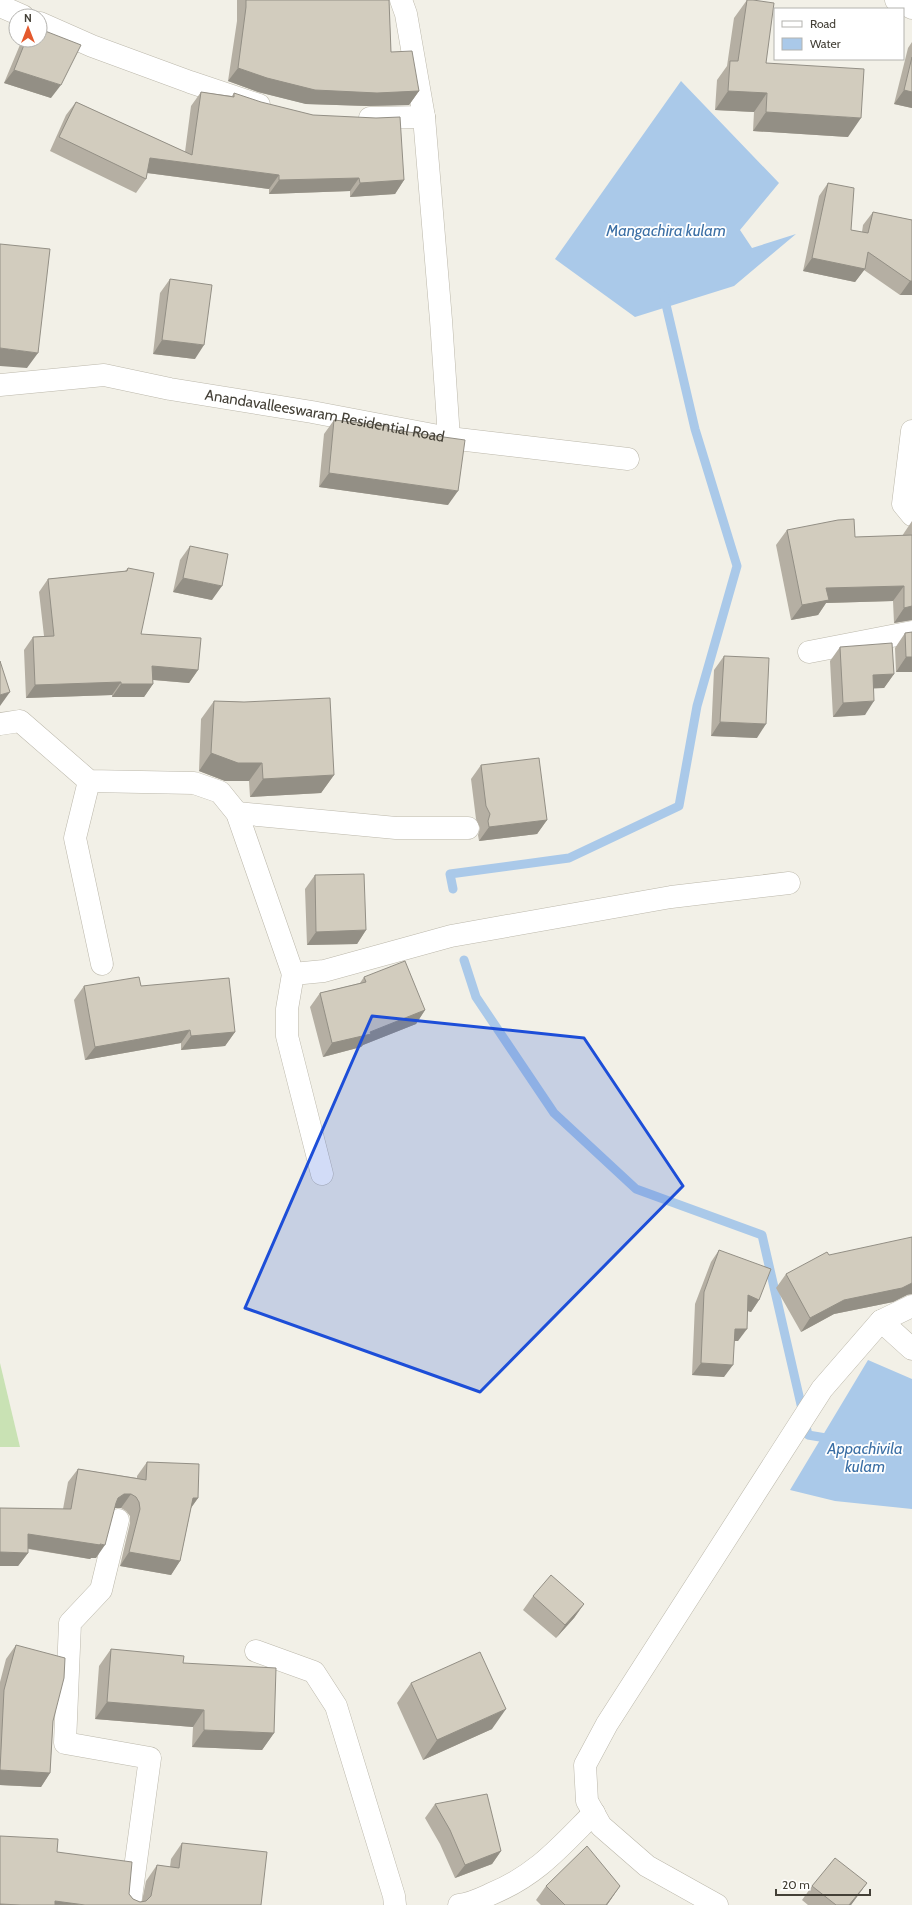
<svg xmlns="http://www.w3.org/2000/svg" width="912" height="1905" font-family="Cabin,sans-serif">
<rect width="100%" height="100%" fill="#f2f0e7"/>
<path fill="#c9e2b4" d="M 0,1363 L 20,1447 L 0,1447 Z"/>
<path fill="#aac9e9" d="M 681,81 L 779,183 L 740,230 L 752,248 L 796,234 L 734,286 L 635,317 L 555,259 Z
M 868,1360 L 912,1379 L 912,1509 L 835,1501 L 790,1490 Z"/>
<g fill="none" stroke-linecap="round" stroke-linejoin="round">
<path stroke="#aac9e9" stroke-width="9" d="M 453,889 L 450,874 L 569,858 L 679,806 L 697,706 L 737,566 L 695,429 L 664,296
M 464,960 L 476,997 L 554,1113 L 636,1189 L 762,1235 L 808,1435 L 832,1439"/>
<defs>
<g id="minor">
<path d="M 896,0 L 912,8"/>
<path d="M 0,6 L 23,16"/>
<path d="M 40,23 L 92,46 L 190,82 L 259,105"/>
<path d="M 370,118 L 424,117"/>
<path id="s1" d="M 0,385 L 104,375 L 170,389 L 312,412 L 449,438 L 441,320 L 424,117 L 406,14 L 401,0"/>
<path d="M 912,431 L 903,504 L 912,515"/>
<path d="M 449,438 L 628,459"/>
<path d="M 809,652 L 912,632"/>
<path d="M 0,724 L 20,721 L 89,781 L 194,783 L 220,792 L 237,813 L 293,974"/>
<path d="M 89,781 L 75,838 L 102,964"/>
<path d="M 237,813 L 396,828 L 468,828"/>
<path d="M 322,1174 L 287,1036 L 287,1009 L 293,974 L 324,971 L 451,936 L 671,897 L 789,883"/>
<path d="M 881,1321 L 912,1349"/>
<path d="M 118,1520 L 101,1590 L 70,1623 L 65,1743 L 150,1758 L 130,1905"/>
<path d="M 256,1651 L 314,1672 L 336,1706 L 394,1896 L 395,1905"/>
<path d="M 459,1905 C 470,1904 480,1899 491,1894 C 537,1875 560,1847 594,1813"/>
<path d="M 717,1905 L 647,1866 L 601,1826 L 587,1801 L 585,1765 L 607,1724 L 822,1389 L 881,1321 L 912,1306"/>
</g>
</defs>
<use href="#minor" stroke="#bcb8ab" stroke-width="23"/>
<use href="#minor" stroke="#fff" stroke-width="22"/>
</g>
<path fill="#b5afa3" d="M 237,0 L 389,0 L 391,52 L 419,91 L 409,105 L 367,106 L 306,104 L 258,92 L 228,81 L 237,21 Z
M 747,0 L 753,0 L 766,63 L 848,137 L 753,131 L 754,112 L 715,110 L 717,80 L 727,66 L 734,18 Z
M 22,40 L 40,40 L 51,98 L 4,83 Z
M 912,42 L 912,108 L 894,104 L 908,48 Z
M 201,92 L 232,96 L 234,93 L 404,180 L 395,194 L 350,197 L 350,191 L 269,194 L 269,189 L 147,173 L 146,179 L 136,193 L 50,151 L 66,115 L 76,102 L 185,152 L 191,106 Z
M 828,183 L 851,230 L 862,232 L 863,225 L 873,212 L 912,220 L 912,295 L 900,295 L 864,270 L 855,282 L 803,271 L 819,196 Z
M 170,279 L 195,359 L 153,354 L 160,293 Z
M 334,420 L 387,429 L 448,505 L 319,487 L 324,434 Z
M 912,521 L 912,620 L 894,623 L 893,601 L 826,603 L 818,615 L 791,620 L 776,545 L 787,530 L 855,537 L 902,536 Z
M 190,546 L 212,600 L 173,592 L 180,560 Z
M 128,568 L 141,634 L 198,670 L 189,683 L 153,680 L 153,684 L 144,697 L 112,697 L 112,695 L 26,698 L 24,650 L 33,637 L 44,636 L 39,592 L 48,579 L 125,571 Z
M 912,632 L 912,672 L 896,672 L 895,648 L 905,633 Z
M 840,647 L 894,674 L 884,688 L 873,688 L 865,715 L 833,717 L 830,661 Z
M 724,656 L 757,738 L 711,736 L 714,670 Z
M 214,701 L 244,702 L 334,775 L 321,793 L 250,797 L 249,781 L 225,781 L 199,771 L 201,719 Z
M 481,765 L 547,820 L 537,834 L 479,841 L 478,835 L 480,828 L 476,819 L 471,779 Z
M 315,875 L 366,930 L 357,944 L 307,945 L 305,889 Z
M 364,977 L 425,1010 L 416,1024 L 363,1045 L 361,1047 L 323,1057 L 310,1007 L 320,993 L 360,983 Z
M 84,986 L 141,986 L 235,1032 L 225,1046 L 181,1050 L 181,1043 L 85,1060 L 74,1000 Z
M 719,1250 L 759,1300 L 751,1312 L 747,1311 L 738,1341 L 734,1341 L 724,1377 L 692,1375 L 695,1304 L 711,1262 Z
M 829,1255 L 907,1295 L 893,1302 L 834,1314 L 801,1332 L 776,1288 L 786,1274 Z
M 147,1462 L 198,1498 L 191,1508 L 180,1561 L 171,1575 L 120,1566 L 130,1523 L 130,1516 L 126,1511 L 121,1508 L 114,1508 L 96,1558 L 91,1558 L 90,1559 L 28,1549 L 28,1553 L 18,1566 L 0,1566 L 0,1508 L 63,1509 L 68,1482 L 78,1469 L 137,1478 L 137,1476 Z
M 533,1596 L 584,1604 L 574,1618 L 556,1638 L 523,1610 Z
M 16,1645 L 53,1721 L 50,1773 L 41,1787 L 0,1785 L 0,1682 L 6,1659 Z
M 111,1649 L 183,1663 L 274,1733 L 262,1750 L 192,1747 L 193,1727 L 95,1719 L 99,1666 Z
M 411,1683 L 492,1729 L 423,1760 L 397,1703 Z
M 435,1804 L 501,1851 L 492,1864 L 455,1878 L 440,1844 L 425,1818 Z
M 182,1843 L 261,1905 L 0,1905 L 57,1852 L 129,1894 L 133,1899 L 140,1902 L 142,1901 L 146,1881 L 157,1865 L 170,1867 L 171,1859 Z
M 867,1883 L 851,1905 L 808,1905 L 802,1900 L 812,1886 Z
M 546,1886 L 620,1886 L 607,1905 L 541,1905 L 536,1900 Z"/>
<path fill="#938f85" d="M 238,68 L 419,91 L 409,105 L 367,106 L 306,104 L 258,92 L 228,81 Z
M 14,70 L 61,85 L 51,98 L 4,83 Z
M 904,90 L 912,92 L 912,108 L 894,104 Z
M 728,91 L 767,93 L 754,112 L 715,110 Z
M 766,112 L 861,118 L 848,137 L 753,131 Z
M 150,158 L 279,175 L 269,189 L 140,172 Z
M 359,178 L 350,191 L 269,194 L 279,180 Z
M 404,180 L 395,194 L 350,197 L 360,183 Z
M 812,258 L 865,269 L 855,282 L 803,271 Z
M 910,281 L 912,281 L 912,295 L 900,295 Z
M 162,340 L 204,345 L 195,359 L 153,354 Z
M 0,348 L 38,353 L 27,368 L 0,366 Z
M 329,473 L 458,491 L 448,505 L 319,487 Z
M 183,578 L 222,586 L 212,600 L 173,592 Z
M 904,586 L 893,601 L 826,603 L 818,615 L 791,620 L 802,605 L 826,588 Z
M 912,606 L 912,620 L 894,623 L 904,608 Z
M 906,657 L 912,657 L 912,672 L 896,672 Z
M 152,666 L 198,670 L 189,683 L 143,679 Z
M 894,674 L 884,688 L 863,689 L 873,675 Z
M 121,682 L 112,695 L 26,698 L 35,685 Z
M 121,684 L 153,684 L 144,697 L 112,697 Z
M 10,692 L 0,706 L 0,695 Z
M 874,701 L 865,715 L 833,717 L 843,703 Z
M 720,722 L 766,724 L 757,738 L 711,736 Z
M 211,753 L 262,763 L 249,781 L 225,781 L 199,771 Z
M 334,775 L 321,793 L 250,797 L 263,779 Z
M 547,820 L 537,834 L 479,841 L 489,827 Z
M 366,930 L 357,944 L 307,945 L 316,932 Z
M 425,1010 L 416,1024 L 363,1045 L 361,1047 L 323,1057 L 332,1043 L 370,1032 Z
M 190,1030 L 181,1043 L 85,1060 L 95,1047 Z
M 235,1032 L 225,1046 L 181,1050 L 191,1036 Z
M 912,1283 L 912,1294 L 907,1295 L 893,1302 L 834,1314 L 801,1332 L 810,1318 L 844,1300 Z
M 748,1295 L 759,1300 L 751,1312 L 739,1308 Z
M 735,1329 L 747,1329 L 738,1341 L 727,1341 Z
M 701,1363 L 733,1365 L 724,1377 L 692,1375 Z
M 124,1494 L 131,1494 L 121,1508 L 114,1508 L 109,1512 L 118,1498 Z
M 193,1498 L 198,1498 L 188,1512 Z
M 28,1534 L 105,1545 L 96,1558 L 91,1558 L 90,1559 L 19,1547 Z
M 0,1552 L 28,1553 L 18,1566 L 0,1566 Z
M 129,1552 L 180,1561 L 171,1575 L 120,1566 Z
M 584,1604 L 574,1618 L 556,1638 L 565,1625 Z
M 107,1702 L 204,1710 L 193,1727 L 95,1719 Z
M 506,1709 L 492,1729 L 423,1760 L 437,1740 Z
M 204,1730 L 274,1733 L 262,1750 L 192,1747 Z
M 0,1770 L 50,1773 L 41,1787 L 0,1785 Z
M 501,1851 L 492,1864 L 455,1878 L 465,1865 Z
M 867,1883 L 851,1905 L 849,1905 Z
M 620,1886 L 607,1905 L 606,1905 Z
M 55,1901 L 85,1905 L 52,1905 Z
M 0,1904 L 21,1905 L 0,1905 Z"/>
<path fill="#d2ccbe" stroke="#938f85" d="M 246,0 L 389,0 L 391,52 L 412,51 L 419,91 L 377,93 L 315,90 L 267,78 L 238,68 L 246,7 Z
M 747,0 L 753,0 L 774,3 L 766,63 L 864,69 L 861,118 L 766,112 L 767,93 L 728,91 L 730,61 L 738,61 Z
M 40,29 L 81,45 L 61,85 L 14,70 L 26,40 L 40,40 Z
M 912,57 L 912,92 L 904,90 Z
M 201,92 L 234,97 L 234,93 L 261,102 L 313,115 L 376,118 L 400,117 L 404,180 L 360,183 L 359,178 L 279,180 L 279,175 L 150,158 L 146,179 L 59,137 L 76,102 L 192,155 Z
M 828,183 L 854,188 L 851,230 L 868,233 L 873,212 L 912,220 L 912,281 L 910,281 L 868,252 L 865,269 L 812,258 Z
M 0,244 L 50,249 L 38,353 L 0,348 Z
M 170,279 L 212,285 L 204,345 L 162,340 Z
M 334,420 L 388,426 L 387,429 L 465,440 L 458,491 L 329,473 Z
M 854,519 L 855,537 L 912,535 L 912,606 L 904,608 L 904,586 L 826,588 L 829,600 L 802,605 L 787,530 L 838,520 Z
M 190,546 L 228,554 L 222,586 L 183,578 Z
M 128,568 L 154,573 L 141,634 L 201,638 L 198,670 L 152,666 L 153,684 L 121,684 L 121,682 L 35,685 L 33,637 L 54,636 L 48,579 L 127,571 Z
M 912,632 L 912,657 L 906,657 L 905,633 Z
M 892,643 L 894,674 L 873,675 L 874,701 L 843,703 L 840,647 Z
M 724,656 L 769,658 L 766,724 L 720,722 Z
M 0,661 L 10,692 L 0,695 Z
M 330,698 L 334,775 L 263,779 L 262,763 L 238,763 L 211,753 L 214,701 L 244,702 Z
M 539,758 L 547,820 L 489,827 L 488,821 L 490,814 L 486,806 L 481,765 Z
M 364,874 L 366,930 L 316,932 L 315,875 Z
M 405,961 L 425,1010 L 370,1032 L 371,1034 L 332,1043 L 320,993 L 366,982 L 364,977 Z
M 139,977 L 141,986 L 229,978 L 235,1032 L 191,1036 L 190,1030 L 95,1047 L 84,986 Z
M 912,1237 L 912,1283 L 902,1288 L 844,1300 L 810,1318 L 786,1274 L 827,1252 L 829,1255 Z
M 719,1250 L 771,1269 L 759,1300 L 748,1295 L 747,1329 L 735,1329 L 733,1365 L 701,1363 L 704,1292 Z
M 147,1462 L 199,1464 L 198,1498 L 193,1498 L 180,1561 L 129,1552 L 140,1509 L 139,1502 L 136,1497 L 131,1494 L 124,1494 L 118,1498 L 116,1503 L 105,1545 L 100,1544 L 100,1545 L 28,1534 L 28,1553 L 0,1552 L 0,1508 L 71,1509 L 78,1469 L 146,1480 Z
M 551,1575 L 584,1604 L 565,1625 L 533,1596 Z
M 16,1645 L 65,1658 L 64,1678 L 53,1721 L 50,1773 L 0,1770 L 4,1690 Z
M 111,1649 L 184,1656 L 183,1663 L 276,1668 L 274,1733 L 204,1730 L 204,1710 L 107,1702 Z
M 480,1652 L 506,1709 L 437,1740 L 411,1683 Z
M 487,1794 L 501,1851 L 465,1865 L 450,1830 L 435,1804 Z
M 0,1836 L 58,1839 L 57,1852 L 132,1862 L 129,1894 L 133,1899 L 140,1902 L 146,1901 L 151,1896 L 157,1865 L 179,1868 L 182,1843 L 267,1852 L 261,1905 L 85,1905 L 55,1901 L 55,1905 L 21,1905 L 0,1904 Z
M 587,1846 L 620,1886 L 606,1905 L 565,1905 L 546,1886 Z
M 835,1858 L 867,1883 L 849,1905 L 836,1905 L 812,1886 Z"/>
<path fill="#1d4ed8" fill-opacity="0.2" stroke="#1d4ed8" stroke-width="3" stroke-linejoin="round" d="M 372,1016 L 584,1038 L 683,1186 L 480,1392 L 245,1308 Z"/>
<g text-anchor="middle" stroke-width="3.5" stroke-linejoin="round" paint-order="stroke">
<g font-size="15" fill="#444037" stroke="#fff">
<text dy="5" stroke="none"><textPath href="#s1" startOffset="329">Anandavalleeswaram Residential Road</textPath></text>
</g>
<g font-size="16" font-style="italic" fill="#3b6fa5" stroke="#fff">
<text x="666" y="236">Mangachira kulam</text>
<text x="865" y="1454">Appachivila<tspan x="865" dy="18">kulam</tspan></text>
</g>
</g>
<rect x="774" y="8" width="130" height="52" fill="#ffffff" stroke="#b4b3af"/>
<rect x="782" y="21" width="20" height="6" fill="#ffffff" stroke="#b4b3af"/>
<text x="810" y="28" font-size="12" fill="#444037">Road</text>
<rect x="782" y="38" width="20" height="12" fill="#aac9e9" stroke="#b4b3af"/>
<text x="810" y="48" font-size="12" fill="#444037">Water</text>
<g transform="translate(28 28)"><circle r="19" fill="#ffffff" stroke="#b4b3af"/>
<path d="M0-3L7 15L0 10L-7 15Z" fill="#e4592d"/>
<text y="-6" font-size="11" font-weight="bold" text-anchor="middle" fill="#444037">N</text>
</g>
<path d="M776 1889v6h94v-6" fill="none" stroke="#444037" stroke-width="2"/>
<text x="782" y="1889" font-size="12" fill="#444037" stroke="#ffffff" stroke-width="3" paint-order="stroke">20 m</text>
</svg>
